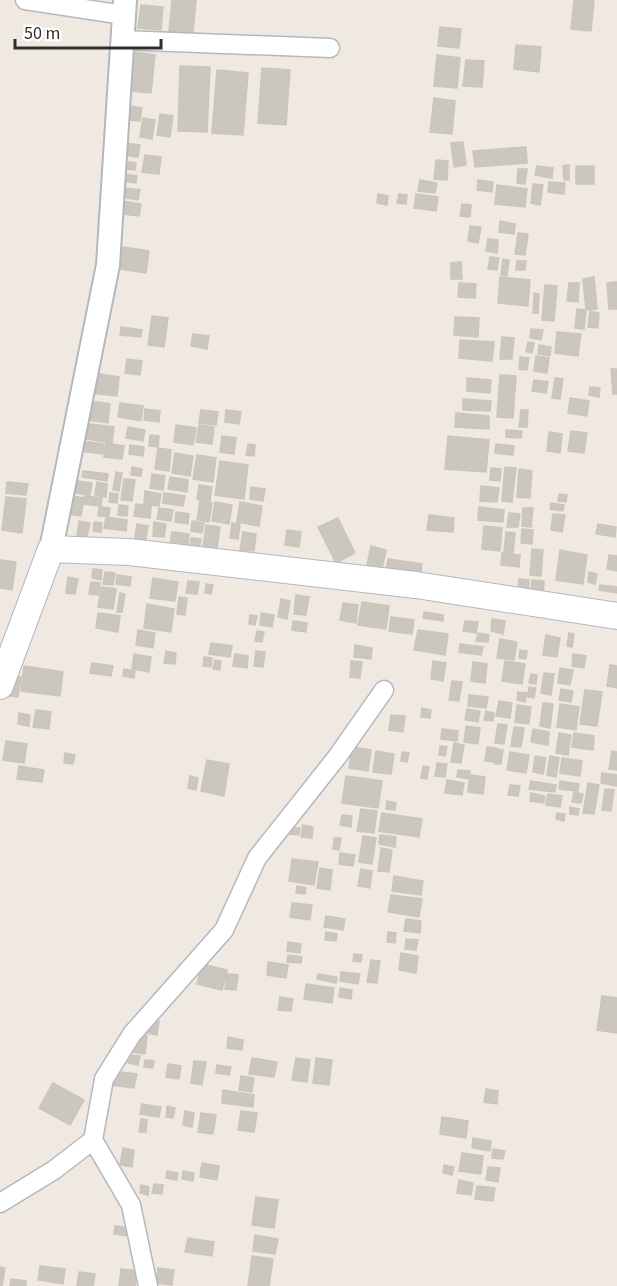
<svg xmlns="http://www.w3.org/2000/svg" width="617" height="1286" font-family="'Source Sans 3',sans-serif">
<rect width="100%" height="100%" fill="#efe9e1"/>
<path fill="#cbc7bf" stroke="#cbc5ba" stroke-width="1.5" d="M 172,0 L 196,0 L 193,33 L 169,31 Z
M 574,0 L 594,1 L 591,31 L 571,29 Z
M 141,5 L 163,7 L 161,30 L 138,28 Z
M 440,27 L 461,29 L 459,48 L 438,46 Z
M 516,45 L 541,47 L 539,72 L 514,69 Z
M 134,52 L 155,55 L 151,93 L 130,91 Z
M 437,55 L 460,58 L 457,88 L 434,86 Z
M 466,60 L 484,61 L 482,87 L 463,86 Z
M 180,66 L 210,67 L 207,132 L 178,131 Z
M 262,68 L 290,70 L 286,125 L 258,123 Z
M 217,70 L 248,73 L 243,135 L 212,133 Z
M 434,98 L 455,101 L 452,134 L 430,132 Z
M 122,105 L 142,108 L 140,121 L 120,119 Z
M 160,114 L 173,116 L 170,137 L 157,135 Z
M 143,118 L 155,120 L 152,139 L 140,137 Z
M 463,142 L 466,165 L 454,167 L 451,143 Z
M 124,143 L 140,145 L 138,157 L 122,155 Z
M 526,147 L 527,163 L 475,167 L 473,151 Z
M 145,155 L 161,157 L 159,174 L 142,172 Z
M 116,160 L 136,163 L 135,170 L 115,168 Z
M 436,160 L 448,161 L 447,180 L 434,179 Z
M 569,165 L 569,180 L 564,180 L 563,166 Z
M 537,166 L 553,168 L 552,178 L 535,175 Z
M 576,166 L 594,166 L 594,184 L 576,184 Z
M 518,169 L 527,169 L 525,184 L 517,183 Z
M 124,174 L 137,176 L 136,183 L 123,181 Z
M 420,180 L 437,183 L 435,193 L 418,191 Z
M 478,180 L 493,182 L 492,192 L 477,190 Z
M 549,182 L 565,183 L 564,194 L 548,192 Z
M 533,184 L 543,185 L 540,205 L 531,203 Z
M 497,185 L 527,189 L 525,207 L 495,204 Z
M 116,187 L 140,190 L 138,200 L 114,196 Z
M 378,194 L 388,196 L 387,205 L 377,203 Z
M 399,194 L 407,195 L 406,204 L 397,203 Z
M 416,194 L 438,197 L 436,211 L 414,208 Z
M 116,200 L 141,204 L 139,216 L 114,213 Z
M 462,204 L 471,205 L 470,217 L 460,216 Z
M 500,221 L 515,224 L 514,234 L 499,232 Z
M 470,226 L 481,227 L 478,243 L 468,241 Z
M 518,233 L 528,234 L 525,255 L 515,254 Z
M 488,239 L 498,240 L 497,253 L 486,251 Z
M 117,246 L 149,251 L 146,273 L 114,268 Z
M 490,257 L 499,258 L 497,270 L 488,269 Z
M 503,259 L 509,260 L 507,276 L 501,275 Z
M 517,261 L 526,261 L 525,270 L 516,270 Z
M 461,262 L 462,279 L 451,279 L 451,263 Z
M 500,277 L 530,280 L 528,306 L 498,303 Z
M 594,277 L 597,309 L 586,310 L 583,279 Z
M 617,282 L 617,309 L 609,309 L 607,283 Z
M 459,283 L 476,284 L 475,298 L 458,297 Z
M 569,283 L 579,283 L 578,302 L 567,301 Z
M 545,285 L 557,286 L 554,321 L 542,320 Z
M 534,293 L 539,294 L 538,313 L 533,313 Z
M 577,309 L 586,310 L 584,329 L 575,328 Z
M 590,311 L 599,313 L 598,328 L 588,327 Z
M 152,316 L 168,318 L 164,347 L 148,345 Z
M 455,317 L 479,318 L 478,337 L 454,335 Z
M 121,327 L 142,330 L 141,337 L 120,335 Z
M 531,329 L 543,330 L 541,340 L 530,338 Z
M 557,332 L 581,334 L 578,356 L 555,353 Z
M 193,334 L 209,336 L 207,349 L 191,346 Z
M 502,337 L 514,338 L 512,359 L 500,359 Z
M 460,340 L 494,342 L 492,361 L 459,358 Z
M 528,342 L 534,343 L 532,353 L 526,352 Z
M 539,345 L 551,347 L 550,356 L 538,354 Z
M 536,356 L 549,358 L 547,373 L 534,371 Z
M 520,357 L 529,358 L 527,370 L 519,369 Z
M 127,359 L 142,361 L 140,375 L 125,373 Z
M 611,369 L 617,369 L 617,394 L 613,394 Z
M 94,373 L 119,377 L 117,396 L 91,393 Z
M 500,375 L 516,376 L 513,418 L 497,417 Z
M 467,378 L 491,380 L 490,393 L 467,391 Z
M 555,378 L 563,379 L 560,399 L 552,398 Z
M 534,380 L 548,382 L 546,393 L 532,391 Z
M 590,387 L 600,388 L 599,397 L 589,395 Z
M 570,398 L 589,401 L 587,416 L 568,413 Z
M 463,399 L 491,401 L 490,411 L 463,410 Z
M 84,400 L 110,404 L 108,423 L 81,419 Z
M 120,403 L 143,406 L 141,421 L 118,417 Z
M 145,409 L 160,411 L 159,422 L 144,420 Z
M 201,410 L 218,412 L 216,425 L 199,423 Z
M 226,410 L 241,412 L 239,424 L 225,422 Z
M 521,410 L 528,410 L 527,427 L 519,427 Z
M 456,413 L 489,416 L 489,429 L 455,427 Z
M 82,423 L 114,427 L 112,443 L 80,438 Z
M 176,425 L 196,428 L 193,445 L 174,442 Z
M 199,425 L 214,427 L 212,444 L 196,442 Z
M 128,427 L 145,430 L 143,441 L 126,438 Z
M 506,430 L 522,431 L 521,438 L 506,437 Z
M 571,431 L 587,433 L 584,453 L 568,451 Z
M 549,432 L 562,434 L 560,453 L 547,451 Z
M 150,435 L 159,436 L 158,447 L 149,446 Z
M 222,436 L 236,438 L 234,454 L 220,452 Z
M 448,436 L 489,440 L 486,472 L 445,469 Z
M 74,440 L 104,444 L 103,454 L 72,450 Z
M 106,443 L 124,446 L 122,459 L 104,457 Z
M 248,444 L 255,445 L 254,456 L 246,455 Z
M 496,444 L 514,446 L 513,455 L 495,453 Z
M 130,445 L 144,447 L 143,456 L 129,454 Z
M 158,448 L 171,450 L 169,471 L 155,469 Z
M 175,453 L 193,456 L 190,476 L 172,473 Z
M 197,455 L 216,458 L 213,482 L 193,479 Z
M 220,461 L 248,465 L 244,499 L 215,495 Z
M 132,467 L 142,469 L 141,476 L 131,475 Z
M 505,467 L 516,468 L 512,502 L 502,501 Z
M 491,468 L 501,469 L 500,481 L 490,480 Z
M 519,469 L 532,471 L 530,498 L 517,497 Z
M 83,471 L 108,474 L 107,481 L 82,477 Z
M 116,472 L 122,473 L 119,491 L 113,490 Z
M 152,474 L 165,476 L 163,490 L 150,488 Z
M 170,477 L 188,480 L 187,492 L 168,489 Z
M 124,479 L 135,480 L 132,501 L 121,500 Z
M 77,481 L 92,483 L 90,495 L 76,493 Z
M 7,482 L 28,484 L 26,495 L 6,493 Z
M 97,482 L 107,484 L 106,497 L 95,495 Z
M 199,485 L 212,487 L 210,501 L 197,499 Z
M 481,486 L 499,488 L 497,502 L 480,501 Z
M 251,487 L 265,489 L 263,501 L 250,499 Z
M 145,491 L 161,494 L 159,506 L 144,504 Z
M 110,493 L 118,494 L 117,503 L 109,502 Z
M 164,493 L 185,496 L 183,506 L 163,503 Z
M 63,494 L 84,498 L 81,516 L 60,513 Z
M 559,494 L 567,495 L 566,502 L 558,501 Z
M 84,496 L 102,498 L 101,506 L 83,504 Z
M 6,497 L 26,499 L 22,533 L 2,530 Z
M 200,501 L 212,503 L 209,522 L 197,520 Z
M 215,502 L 232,505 L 229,524 L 212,521 Z
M 240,502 L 262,506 L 259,526 L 237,522 Z
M 551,503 L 564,505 L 563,511 L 550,509 Z
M 136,504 L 151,506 L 150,518 L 134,516 Z
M 119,505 L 128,506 L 127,516 L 118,515 Z
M 99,507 L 110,508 L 109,517 L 98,516 Z
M 479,507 L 504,510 L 503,522 L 478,520 Z
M 159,508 L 173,510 L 171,521 L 157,519 Z
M 523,508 L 533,508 L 531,527 L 522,526 Z
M 176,512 L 189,514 L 188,524 L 175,522 Z
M 509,513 L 520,514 L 518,527 L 507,527 Z
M 553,514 L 565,515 L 562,532 L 551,530 Z
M 429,515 L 454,518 L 453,532 L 427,530 Z
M 106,517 L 127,520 L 126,531 L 104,528 Z
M 338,518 L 355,553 L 336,563 L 318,527 Z
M 79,521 L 90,523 L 87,537 L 77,536 Z
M 192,521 L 204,523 L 202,533 L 191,531 Z
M 94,522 L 102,523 L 101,532 L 93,531 Z
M 154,522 L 166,524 L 164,537 L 153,536 Z
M 232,523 L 240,524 L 238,539 L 230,538 Z
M 137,524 L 148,526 L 145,545 L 134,544 Z
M 598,524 L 616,527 L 615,537 L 596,534 Z
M 206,525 L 220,527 L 217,549 L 203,547 Z
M 484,526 L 502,528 L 500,551 L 482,549 Z
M 522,529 L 533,530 L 532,544 L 521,543 Z
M 287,530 L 301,532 L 299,547 L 285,545 Z
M 172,532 L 189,534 L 187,552 L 169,550 Z
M 243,532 L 256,534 L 254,551 L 240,550 Z
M 506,532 L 515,533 L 513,553 L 504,552 Z
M 191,538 L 201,539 L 198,556 L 189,555 Z
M 371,546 L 386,550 L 381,573 L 366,570 Z
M 532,549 L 543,550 L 541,576 L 530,575 Z
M 560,550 L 587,555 L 583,584 L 556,580 Z
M 502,553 L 520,555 L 519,567 L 501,565 Z
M 609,555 L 617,556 L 617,571 L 607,569 Z
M 388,559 L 422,564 L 420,581 L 385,576 Z
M 0,560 L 16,562 L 12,590 L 0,588 Z
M 93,569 L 102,570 L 101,580 L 92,578 Z
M 105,572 L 115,573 L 113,585 L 103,584 Z
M 589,572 L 597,574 L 595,584 L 588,582 Z
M 117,575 L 131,577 L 130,586 L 116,584 Z
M 68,577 L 78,579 L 75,594 L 66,593 Z
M 153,578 L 178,582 L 175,601 L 150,598 Z
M 519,579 L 529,580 L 529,589 L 518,588 Z
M 532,580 L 544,581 L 543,596 L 531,594 Z
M 188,581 L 199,582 L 197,594 L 186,593 Z
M 91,582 L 100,583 L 98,595 L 89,594 Z
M 206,584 L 213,585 L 211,594 L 205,593 Z
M 600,585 L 617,587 L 617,593 L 599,590 Z
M 101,587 L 116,589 L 113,609 L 98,607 Z
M 120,593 L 125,594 L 122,612 L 117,612 Z
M 296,595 L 309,597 L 306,615 L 294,614 Z
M 179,597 L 187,598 L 185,615 L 177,614 Z
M 281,599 L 290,601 L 287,619 L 278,617 Z
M 362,602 L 389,606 L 386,629 L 358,625 Z
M 343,603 L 358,605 L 356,623 L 340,620 Z
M 147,604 L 174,609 L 171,632 L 144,628 Z
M 424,612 L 443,615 L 443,621 L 423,618 Z
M 98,613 L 120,616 L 118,632 L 96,628 Z
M 261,613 L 274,615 L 272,627 L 260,625 Z
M 250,615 L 257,616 L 255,625 L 249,624 Z
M 391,617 L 414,620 L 412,634 L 389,631 Z
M 492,619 L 505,621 L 503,634 L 491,631 Z
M 293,621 L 307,623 L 306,632 L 292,630 Z
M 465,621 L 478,622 L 476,633 L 463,631 Z
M 138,630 L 155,633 L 153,648 L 136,645 Z
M 418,630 L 448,634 L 445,655 L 414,650 Z
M 257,631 L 264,632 L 262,642 L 255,641 Z
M 478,633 L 489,635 L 488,642 L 476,641 Z
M 569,633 L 574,634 L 572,647 L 567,646 Z
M 546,635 L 560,638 L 557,657 L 543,655 Z
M 500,639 L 517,642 L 514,660 L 497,658 Z
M 211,643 L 232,646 L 230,657 L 209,654 Z
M 460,644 L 483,647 L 481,655 L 459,652 Z
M 355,645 L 372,648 L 371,659 L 354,657 Z
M 520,650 L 527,651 L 526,659 L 519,658 Z
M 166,651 L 176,653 L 175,664 L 164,663 Z
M 256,651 L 265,652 L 263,667 L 254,666 Z
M 134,654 L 151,657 L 149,672 L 132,669 Z
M 235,654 L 248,656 L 247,668 L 233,666 Z
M 573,654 L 586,656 L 584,668 L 572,666 Z
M 204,657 L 212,658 L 211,667 L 203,666 Z
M 215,660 L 221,661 L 220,670 L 213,669 Z
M 351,661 L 362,662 L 360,678 L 350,677 Z
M 433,661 L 446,663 L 443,681 L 431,679 Z
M 505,661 L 525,664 L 522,684 L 502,681 Z
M 473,662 L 487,664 L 485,683 L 471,681 Z
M 92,663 L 113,666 L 111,676 L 90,673 Z
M 610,665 L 617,666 L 617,688 L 607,686 Z
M 24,666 L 63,672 L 60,696 L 21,691 Z
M 560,668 L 573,670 L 570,685 L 558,683 Z
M 124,669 L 135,671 L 134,678 L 123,676 Z
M 544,673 L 554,674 L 551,695 L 541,693 Z
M 5,674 L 21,677 L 18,697 L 2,695 Z
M 531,674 L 537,675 L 536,684 L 529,683 Z
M 452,681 L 462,682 L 459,701 L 449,700 Z
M 529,687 L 536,688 L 534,698 L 528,697 Z
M 561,689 L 573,691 L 571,702 L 559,700 Z
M 585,690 L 602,692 L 597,726 L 580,724 Z
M 518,692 L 527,693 L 525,702 L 517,700 Z
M 469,695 L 488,697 L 486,708 L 468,706 Z
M 499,701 L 512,703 L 510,718 L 496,716 Z
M 543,703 L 553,704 L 550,728 L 540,726 Z
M 560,704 L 579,707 L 576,730 L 557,727 Z
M 517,705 L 531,707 L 529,724 L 515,722 Z
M 422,708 L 431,710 L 430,718 L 421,717 Z
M 467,709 L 480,711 L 478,722 L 465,720 Z
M 36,710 L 51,712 L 49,729 L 33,727 Z
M 486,711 L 494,713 L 493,721 L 484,720 Z
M 19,713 L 30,715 L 29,726 L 18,724 Z
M 391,715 L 405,716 L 403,732 L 389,730 Z
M 498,724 L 507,725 L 504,744 L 495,743 Z
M 466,726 L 480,728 L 478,744 L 464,742 Z
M 514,727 L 524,728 L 521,747 L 511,746 Z
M 442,729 L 458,731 L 457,741 L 441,739 Z
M 533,729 L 549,732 L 548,745 L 531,742 Z
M 559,733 L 571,735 L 568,755 L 556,753 Z
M 574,733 L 594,736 L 593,750 L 572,747 Z
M 6,741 L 27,744 L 24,763 L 3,760 Z
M 454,743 L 464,745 L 461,763 L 451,762 Z
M 440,746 L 447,747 L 445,756 L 439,755 Z
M 352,747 L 371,750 L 368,771 L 349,768 Z
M 487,747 L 496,748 L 494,762 L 485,761 Z
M 497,749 L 503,750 L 501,764 L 495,764 Z
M 376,751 L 394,754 L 391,774 L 373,772 Z
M 612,751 L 617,752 L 617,770 L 609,769 Z
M 402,752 L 409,753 L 407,762 L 401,761 Z
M 510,752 L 529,755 L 526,773 L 507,770 Z
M 65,753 L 75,755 L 73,764 L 64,763 Z
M 535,756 L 546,758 L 543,774 L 533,772 Z
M 550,756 L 559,758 L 556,777 L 547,775 Z
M 562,758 L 582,761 L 580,776 L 560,773 Z
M 207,760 L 229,764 L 224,796 L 201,791 Z
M 437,763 L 447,764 L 445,777 L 435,776 Z
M 19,766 L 44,770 L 42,782 L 17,779 Z
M 423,766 L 429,767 L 427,779 L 421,778 Z
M 458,770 L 470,771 L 469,779 L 457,777 Z
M 602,773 L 617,775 L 617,786 L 601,783 Z
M 470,775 L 485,777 L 483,794 L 468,792 Z
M 190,776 L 198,778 L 196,790 L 188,788 Z
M 346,776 L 382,781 L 378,808 L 342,803 Z
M 447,780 L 464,783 L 462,795 L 445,793 Z
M 531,781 L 556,785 L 555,792 L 529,789 Z
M 560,781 L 579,784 L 578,791 L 559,789 Z
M 588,783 L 599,785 L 594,814 L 583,813 Z
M 510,785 L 520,786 L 518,796 L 508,795 Z
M 605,789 L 614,790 L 611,811 L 602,810 Z
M 574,792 L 583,794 L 581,803 L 572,802 Z
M 531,793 L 545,796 L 544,803 L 530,801 Z
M 548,794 L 562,796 L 560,807 L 546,805 Z
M 387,801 L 396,803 L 395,810 L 386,809 Z
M 570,807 L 579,809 L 578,815 L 570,814 Z
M 361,809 L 377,811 L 374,833 L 357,831 Z
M 382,813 L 422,819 L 419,837 L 379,831 Z
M 557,813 L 565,814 L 564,821 L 556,819 Z
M 342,815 L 352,816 L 351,827 L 340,825 Z
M 303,825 L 313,827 L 312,838 L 301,837 Z
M 290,827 L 300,828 L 299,835 L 289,834 Z
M 380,835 L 396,837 L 395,847 L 379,844 Z
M 363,836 L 376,838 L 372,864 L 359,862 Z
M 334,838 L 341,838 L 339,850 L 333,849 Z
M 381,848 L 392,850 L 389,872 L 378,871 Z
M 340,853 L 355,855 L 353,866 L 339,864 Z
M 292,859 L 318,862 L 314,885 L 289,881 Z
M 320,868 L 332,870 L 330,890 L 317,888 Z
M 361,869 L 372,871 L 370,888 L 358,886 Z
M 394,876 L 423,881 L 421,895 L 392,891 Z
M 297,886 L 306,888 L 305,894 L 296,893 Z
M 391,895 L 422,899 L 419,917 L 388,912 Z
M 292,903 L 312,905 L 310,920 L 290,917 Z
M 326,916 L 345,919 L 343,930 L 324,927 Z
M 406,919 L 421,921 L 420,933 L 404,931 Z
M 326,932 L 337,934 L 336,941 L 325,940 Z
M 388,932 L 396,933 L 395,943 L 387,942 Z
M 406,939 L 418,940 L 416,950 L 405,949 Z
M 288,942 L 301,944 L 300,953 L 287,951 Z
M 401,953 L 418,956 L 416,973 L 399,970 Z
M 354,954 L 362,955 L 361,962 L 353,961 Z
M 288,955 L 302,957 L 301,963 L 287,962 Z
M 371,960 L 380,961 L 377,983 L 367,982 Z
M 268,962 L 288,965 L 286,978 L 267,975 Z
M 202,964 L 227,970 L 222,990 L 197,984 Z
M 341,972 L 360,974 L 358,984 L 340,981 Z
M 227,974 L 238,975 L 236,990 L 225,989 Z
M 318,974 L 337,977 L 336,983 L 317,979 Z
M 306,984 L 334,988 L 332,1003 L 304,999 Z
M 340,988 L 352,990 L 351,999 L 339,997 Z
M 602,996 L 617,998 L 617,1033 L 597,1030 Z
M 280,997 L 293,999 L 291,1011 L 278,1010 Z
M 147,1019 L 159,1021 L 157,1035 L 145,1033 Z
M 134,1034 L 147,1036 L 145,1054 L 132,1052 Z
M 228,1037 L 243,1040 L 242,1050 L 227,1048 Z
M 129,1055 L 140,1056 L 138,1065 L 128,1063 Z
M 252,1058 L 277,1062 L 274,1077 L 249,1074 Z
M 296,1058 L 310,1060 L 307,1082 L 292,1080 Z
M 316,1058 L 332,1060 L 329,1085 L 313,1083 Z
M 145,1060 L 154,1061 L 153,1068 L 144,1067 Z
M 194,1061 L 206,1062 L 202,1085 L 191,1083 Z
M 168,1064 L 181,1066 L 179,1079 L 166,1077 Z
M 217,1065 L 231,1067 L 229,1075 L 216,1073 Z
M 112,1071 L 137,1074 L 134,1088 L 111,1085 Z
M 241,1076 L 254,1078 L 252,1092 L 239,1090 Z
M 53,1083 L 84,1100 L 70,1125 L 39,1108 Z
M 486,1089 L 498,1091 L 497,1104 L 484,1102 Z
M 223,1090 L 254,1095 L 253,1107 L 222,1103 Z
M 142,1104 L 161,1107 L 159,1117 L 140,1114 Z
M 167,1106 L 175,1108 L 173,1118 L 166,1117 Z
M 185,1111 L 194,1113 L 192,1127 L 183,1125 Z
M 241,1111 L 257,1113 L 254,1132 L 238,1130 Z
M 201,1113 L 216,1115 L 213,1134 L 198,1132 Z
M 442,1117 L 468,1121 L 466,1138 L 440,1134 Z
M 141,1119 L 147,1120 L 146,1132 L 139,1132 Z
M 473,1138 L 491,1141 L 490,1151 L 472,1148 Z
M 123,1148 L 134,1150 L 132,1167 L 120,1165 Z
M 493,1149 L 505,1151 L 503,1159 L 492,1158 Z
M 462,1153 L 483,1156 L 481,1174 L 459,1171 Z
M 202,1163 L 219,1166 L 217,1180 L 200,1177 Z
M 444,1165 L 454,1167 L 452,1175 L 443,1173 Z
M 488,1167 L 500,1168 L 498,1182 L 486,1180 Z
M 167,1171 L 178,1173 L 177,1180 L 166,1178 Z
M 183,1171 L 194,1173 L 193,1181 L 182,1179 Z
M 459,1180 L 473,1183 L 471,1195 L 457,1193 Z
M 154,1184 L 163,1185 L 162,1194 L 152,1193 Z
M 141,1185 L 149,1187 L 148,1195 L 140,1193 Z
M 477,1186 L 495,1188 L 493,1201 L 475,1199 Z
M 256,1197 L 278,1200 L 274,1228 L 252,1225 Z
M 115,1226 L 129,1228 L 128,1236 L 114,1234 Z
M 255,1235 L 278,1239 L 275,1254 L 253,1251 Z
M 188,1238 L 214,1242 L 212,1256 L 185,1252 Z
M 252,1256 L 273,1259 L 269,1286 L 248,1286 Z
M 40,1266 L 65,1269 L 63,1284 L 38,1280 Z
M 0,1267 L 5,1268 L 2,1286 L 0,1286 Z
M 158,1268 L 174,1270 L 172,1285 L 156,1283 Z
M 121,1269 L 137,1271 L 135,1286 L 119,1286 Z
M 79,1272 L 95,1274 L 93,1286 L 77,1286 Z
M 11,1279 L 26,1281 L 26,1286 L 10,1286 Z"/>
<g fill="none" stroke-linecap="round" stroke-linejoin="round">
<defs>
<path id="minor" d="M 25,0 L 124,15
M 122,40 L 330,48
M 93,1140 L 131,1205 L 148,1286
M 0,1203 L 54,1170 L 93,1140 L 104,1079 L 132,1034 L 224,930 L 257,858 L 337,757 L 384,690"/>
<path id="tertiary" d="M 51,549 L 108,265 L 125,0"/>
<path id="secondary" d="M 0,686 L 51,549 L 129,552 L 416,585 L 617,616"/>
</defs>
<use href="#minor" stroke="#b4b7c1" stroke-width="21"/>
<use href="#tertiary" stroke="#b4b7c1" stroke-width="26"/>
<use href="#secondary" stroke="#b4b7c1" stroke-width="28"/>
<use href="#minor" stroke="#fff" stroke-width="18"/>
<use href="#tertiary" stroke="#fff" stroke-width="22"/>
<use href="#secondary" stroke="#fff" stroke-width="26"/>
</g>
<path d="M15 39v9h146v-9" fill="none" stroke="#2e2e2e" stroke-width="3"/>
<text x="24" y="39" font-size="18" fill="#2e2e2e" stroke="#ffffff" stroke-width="4.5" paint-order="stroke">50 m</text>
</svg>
